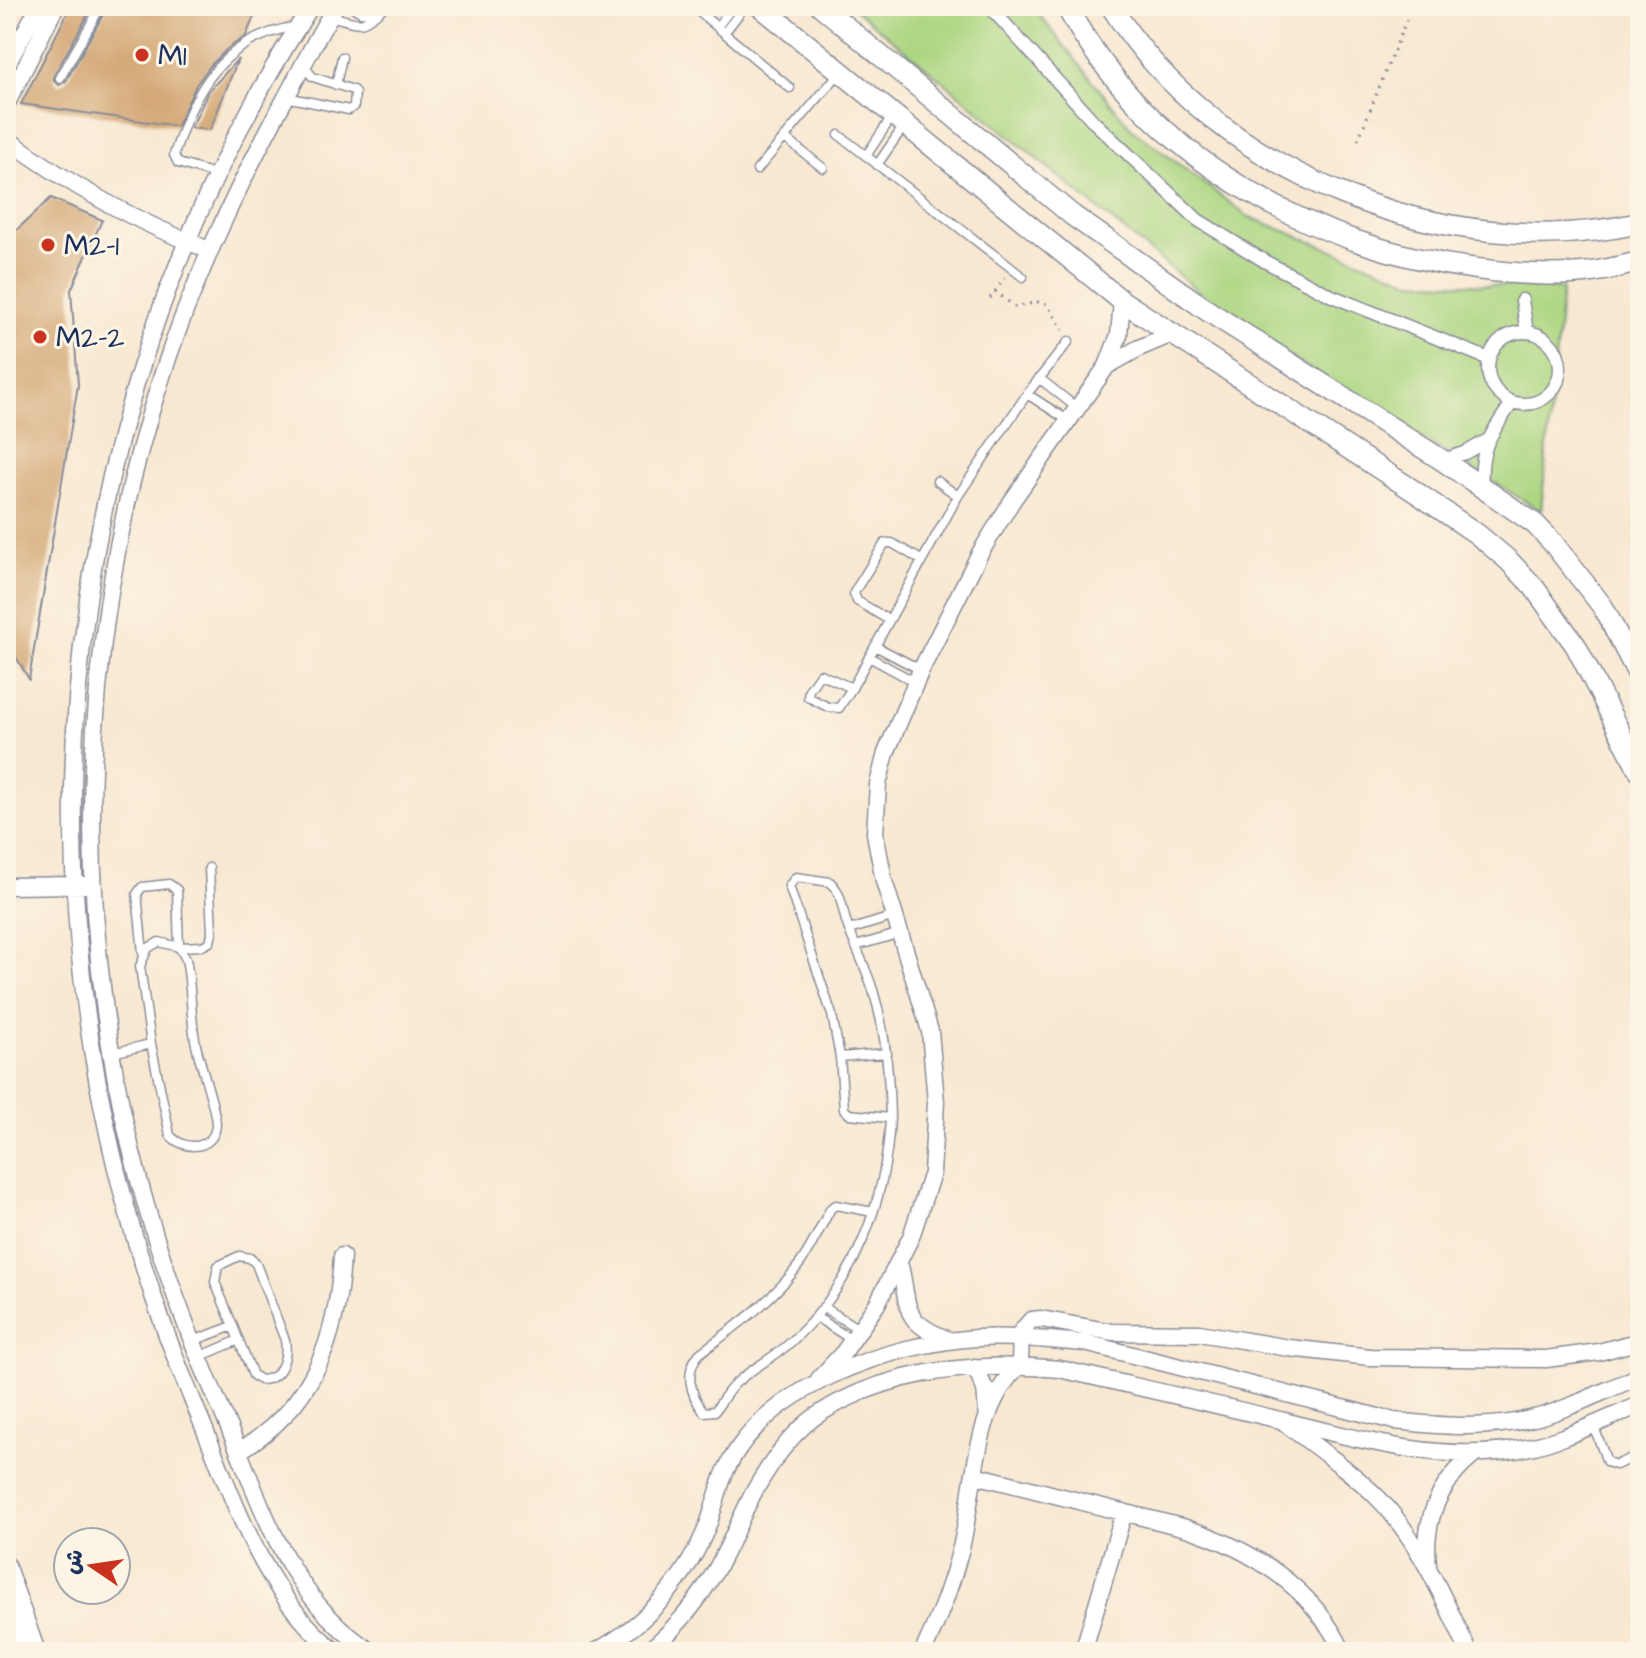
<svg xmlns="http://www.w3.org/2000/svg" width="1646" height="1658" font-family="'Architects Daughter','Playpen Sans Arabic',sans-serif">
<rect width="100%" height="100%" fill="#fcf5e5"/>
<filter id="ink" filterUnits="userSpaceOnUse"><feTurbulence type="fractalNoise" baseFrequency=".0125" numOctaves="2"/><feDisplacementMap in="SourceGraphic" scale="16" xChannelSelector="R" yChannelSelector="G"/><feConvolveMatrix kernelMatrix="1 2 1 2 8 2 1 2 1" color-interpolation-filters="sRGB"/></filter>
<filter id="wash" filterUnits="userSpaceOnUse"><feTurbulence type="fractalNoise" baseFrequency=".006" numOctaves="4" result="noise"/><feDisplacementMap in="SourceGraphic" scale="32" xChannelSelector="R" yChannelSelector="G"/><feGaussianBlur stdDeviation="1.8" result="paint"/><feColorMatrix in="noise" values="0 0 0 0 0 0 0 0 0 0 0 0 0 0 0 0 0 1.4 0 .05"/><feComposite in="paint" operator="in"/></filter>
<g filter="url(#wash)">
<rect width="100%" height="100%" fill="#f8e8d1"/>
<path fill="#acd681" stroke="#648270" stroke-width="2" d="M 851,6 L 1032,6 L 1131,128 L 1247,216 L 1411,281 L 1562,289 L 1541,511 L 1247,331 Z"/>
<g id="blocks">
<path fill="#d4a877" d="M 71,6 L 93,6 L 54,75 L 54,81 L 59,85 L 66,81 L 108,6 L 258,6 L 246,36 L 227,49 L 210,66 L 196,85 L 177,126 L 21,104 Z
M 238,59 L 210,130 L 191,128 L 208,92 Z
M 51,198 L 102,220 L 71,290 L 78,385 L 29,679 L 6,640 L 6,240 Z"/>
</g>
</g>
<g filter="url(#ink)">
<use href="#blocks" fill-opacity="0" stroke="#8a8c98" stroke-width="2"/>
<g fill="none" stroke-linecap="round" stroke-linejoin="round">
<defs>
<path id="service" d="M 351,6 L 361,12 L 376,14
M 692,6 L 790,88
M 330,16 C 362,24 360,29 385,6
M 717,27 L 733,6
M 724,33 L 745,6
M 60,78 L 101,6
M 336,85 L 342,57
M 286,97 L 349,110 L 354,106 L 355,93 L 353,90 L 313,77 L 303,66
M 839,135 L 1023,277
M 785,138 L 823,168
M 866,156 L 893,115
M 877,165 L 904,126
M 757,170 L 841,71
M 218,175 L 178,163 L 174,155 C 194,89 224,37 298,26
M 6,208 L 11,195
M 1039,378 L 1077,408
M 1027,394 L 1069,421
M 937,481 L 958,496
M 889,620 L 857,601 L 854,593 L 856,589 L 885,543 L 892,543 L 921,560
M 875,646 L 921,670
M 869,657 L 915,682
M 820,674 L 852,688 L 839,708 L 828,707 L 808,697 L 809,690 Z
M 852,688 L 958,496 L 1027,394 L 1069,341
M 796,877 L 830,882 C 843,893 842,913 848,927 C 856,948 866,968 873,990 C 886,1032 889,1074 890,1118 L 849,1114 L 844,1109 L 840,1057 L 832,1015 L 789,886 Z
M 849,930 L 895,916
M 159,942 L 179,947 L 186,959 C 192,987 190,1017 196,1045 C 200,1064 216,1109 216,1124 C 215,1150 184,1152 170,1135 L 151,1044 L 140,966 L 148,948 Z
M 856,946 L 901,933
M 143,953 L 137,894 L 142,887 L 169,884 L 177,890 L 179,947 L 202,946 L 210,942 L 212,933 L 209,868
M 112,1053 L 151,1044
M 840,1057 L 887,1053
M 873,1212 L 836,1205 L 831,1208 C 821,1226 813,1245 801,1262 C 774,1300 736,1326 699,1354 C 684,1372 690,1394 704,1412 L 715,1411 C 722,1401 728,1390 737,1382 C 754,1367 775,1357 791,1342 C 855,1284 886,1202 890,1118
M 239,1256 L 250,1258 L 256,1264 L 285,1340 C 288,1359 281,1380 260,1380 L 253,1375 L 215,1282 L 218,1266 Z
M 823,1307 L 860,1330
M 816,1317 L 852,1340
M 193,1341 L 233,1326
M 199,1357 L 239,1340
M 1593,1424 L 1607,1462 L 1616,1465 L 1640,1454"/>
<path id="pedestrian" d="M 989,6 L 1095,123 L 1198,220 L 1266,262 L 1332,296 L 1489,359
M 1522,300 L 1527,332
M1488 368a36 36 0 1 1 72 0a36 36 0 1 1-72 0Z
M 1442,460 L 1465,453 L 1486,441
M 1482,487 C 1479,447 1491,434 1512,403"/>
<path id="minor" d="M 311,6 C 37,431 0,949 197,1411 C 233,1495 261,1594 336,1652
M 336,6 C 317,36 302,68 285,99 C 237,187 194,278 163,373 C 96,575 76,801 105,1011 C 123,1147 165,1284 221,1409 C 261,1499 284,1597 372,1652
M 6,66 L 39,6
M 6,105 L 56,6
M 6,138 C 69,185 136,222 209,250
M 1107,366 L 1139,348 L 1172,334
M 6,886 L 84,885
M 899,1262 C 911,1307 898,1320 949,1340
M 975,1367 L 985,1389 L 987,1411
M 819,1379 L 844,1352 L 877,1304 L 911,1237 L 932,1173 L 936,1102 L 930,1031 L 884,881 L 875,833 L 878,784 L 886,753 L 921,670 L 980,553 L 1012,501 L 1107,366 L 1119,335 L 1122,301
M 1286,1424 C 1317,1448 1350,1470 1378,1498 C 1420,1541 1443,1598 1469,1652
M 239,1451 C 313,1407 338,1338 342,1256
M 975,1475 L 1186,1528 C 1252,1549 1313,1588 1343,1652
M 6,1564 L 37,1652
M 1428,1565 C 1423,1520 1439,1483 1474,1455
M 6,1604 L 24,1652
M 595,1652 C 647,1624 688,1578 709,1522 C 715,1504 719,1486 726,1470 C 765,1386 889,1344 976,1338 C 1012,1336 1049,1340 1085,1343 L 1394,1421 C 1440,1426 1485,1430 1530,1419 C 1563,1412 1607,1389 1640,1376
M 647,1652 C 681,1625 707,1590 726,1551 C 736,1531 744,1510 755,1490 C 771,1462 794,1429 822,1412 C 893,1368 979,1362 1060,1369 C 1133,1386 1206,1402 1280,1420 C 1357,1439 1434,1462 1514,1450 C 1557,1444 1600,1421 1640,1405
M 923,1652 C 939,1618 952,1584 961,1548 C 975,1490 973,1407 1020,1365 L 1021,1332 L 1031,1320 L 1041,1319 L 1112,1332 L 1199,1333 L 1289,1348 L 1370,1357 L 1546,1359 L 1599,1352 L 1640,1341
M 1083,1652 L 1124,1512"/>
<path id="tertiary" d="M 760,6 L 1122,301 L 1414,491 L 1477,534 L 1508,560 L 1533,586 L 1576,646 L 1640,772
M 821,6 L 1072,215 L 1208,311 L 1442,460 L 1535,524 L 1553,543 L 1603,607 L 1640,678
M 1066,6 C 1148,156 1310,248 1477,269 C 1514,274 1554,277 1592,272 C 1608,270 1624,265 1640,262
M 1111,6 C 1216,175 1448,266 1640,223"/>
</defs>
<use href="#service" stroke="#8a8c98" stroke-width="11"/>
<use href="#pedestrian" stroke="#8a8c98" stroke-width="15"/>
<use href="#minor" stroke="#8a8c98" stroke-width="19"/>
<use href="#tertiary" stroke="#8a8c98" stroke-width="23"/>
<path stroke="#8a8c98" stroke-width="3" stroke-dasharray="2 6" stroke-linecap="butt" d="M 1358,140 L 1412,6
M 995,291 L 1015,307 L 1038,302 L 1047,304 L 1063,330
M 990,298 L 1005,278"/>
<use href="#service" stroke="#fff" stroke-width="8"/>
<use href="#pedestrian" stroke="#fff" stroke-width="12"/>
<use href="#minor" stroke="#fff" stroke-width="16"/>
<use href="#tertiary" stroke="#fff" stroke-width="20"/>
</g>
</g>
<g fill="#c8321e" stroke="#fcf5e5" stroke-width="3">
<circle cx="142" cy="55" r="8"/>
<circle cx="48" cy="245" r="8"/>
<circle cx="40" cy="337" r="8"/>
</g>
<g text-anchor="middle" stroke-width="6" stroke-linejoin="round" paint-order="stroke">
<g font-size="30" fill="#1b2f5e" stroke="#fcf5e5" text-anchor="start">
<text x="158" y="65">M1</text>
<text x="64" y="255">M2-1</text>
<text x="56" y="347">M2-2</text>
</g>
</g>
<rect width="1646" height="1658" fill="none" stroke="#fcf5e5" stroke-width="32"/>
<g transform="translate(92 1566) rotate(283)"><circle r="38" fill="#fcf5e5" stroke="#a2a6af" stroke-width="2"/>
<path d="M0-6L14 30L0 20L-14 30Z" fill="#c8321e"/>
<text y="-12" font-size="22" font-weight="bold" text-anchor="middle" fill="#1b2f5e">ش</text>
</g>
</svg>
